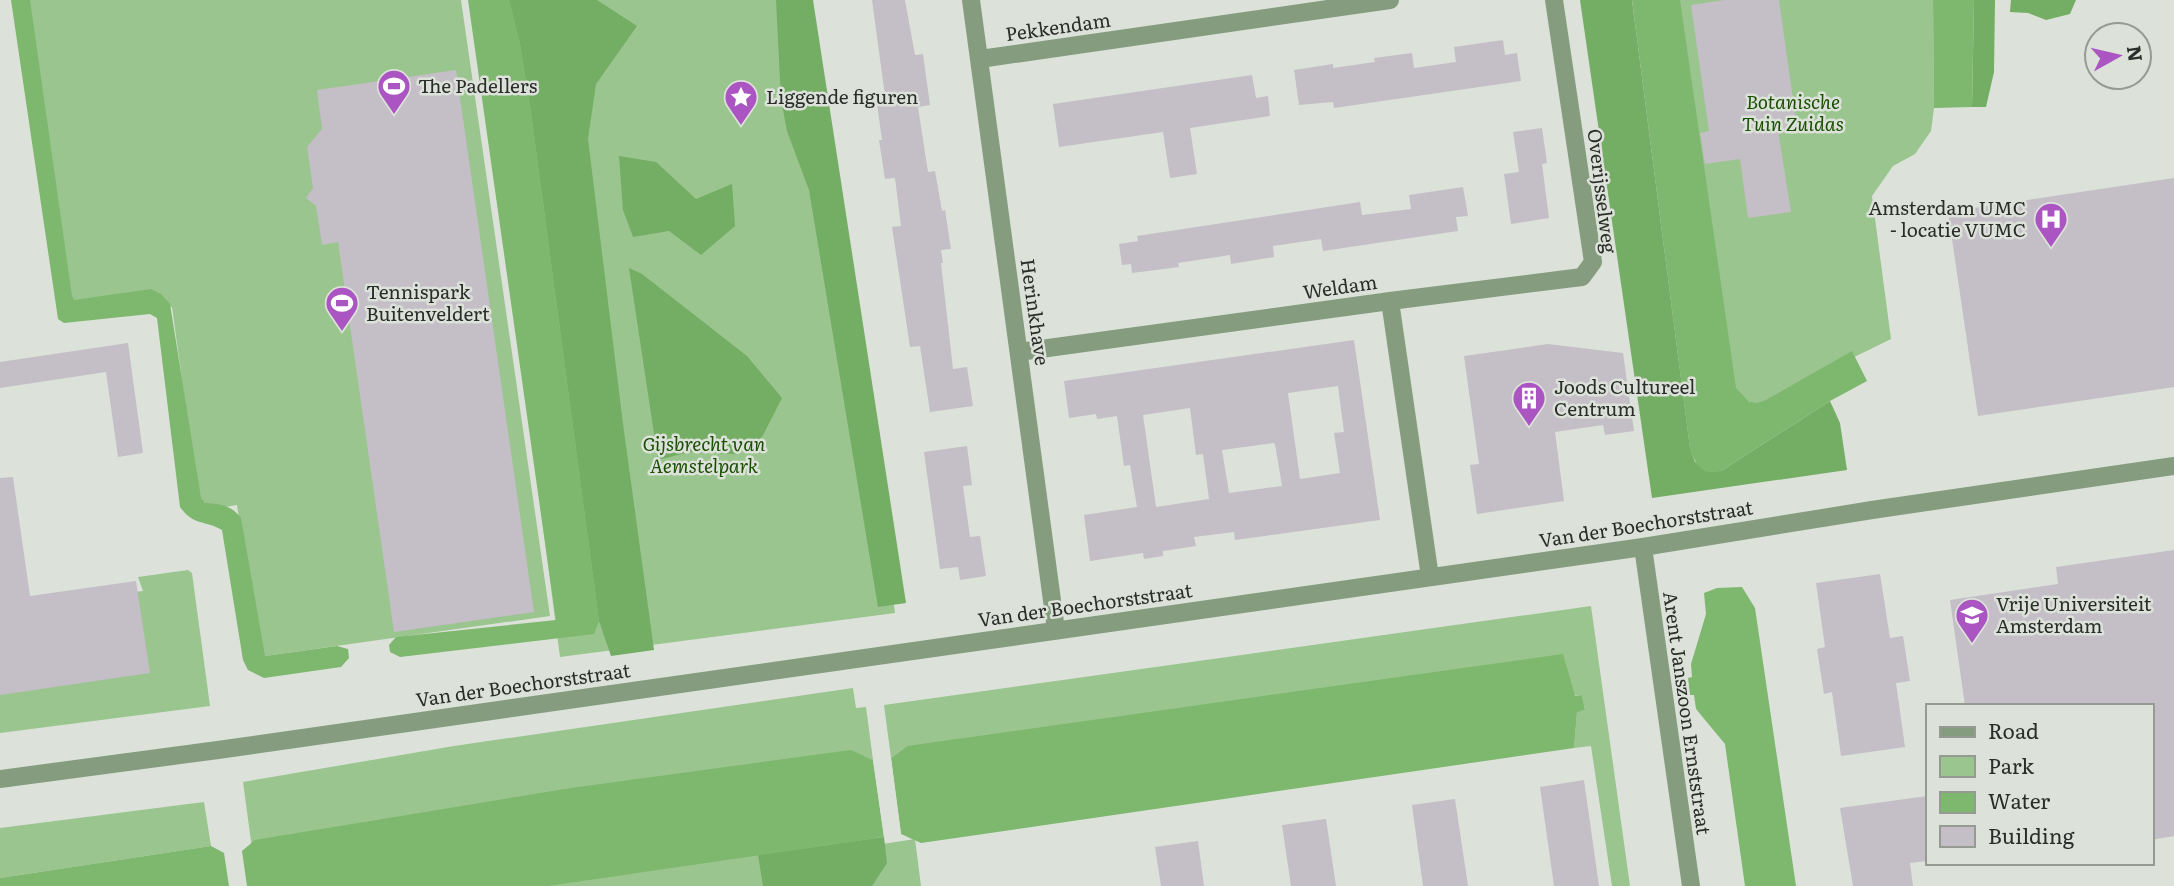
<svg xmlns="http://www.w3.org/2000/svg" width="2174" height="886" font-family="Literata,serif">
<rect width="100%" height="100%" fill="#dce2da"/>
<path fill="#9ac58e" d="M 27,0 L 461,0 L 550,616 L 265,656 L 258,651 L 237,505 L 200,511 L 172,307 L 73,321 Z
M 474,0 L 812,0 L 895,613 L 560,657 Z
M 1664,0 L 1933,0 L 1934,108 L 1931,131 L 1915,154 L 1893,166 L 1872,196 L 1891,339 L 1830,369 L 1756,429 L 1721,407 Z
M 188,570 L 192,573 L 210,706 L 0,733 L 0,688 L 128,593 L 143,591 L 138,577 Z
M 1591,606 L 1630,886 L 1612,886 L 1591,746 L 1574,748 L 1577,711 L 1585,710 L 1582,695 L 907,746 L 891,758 L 884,705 Z
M 853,688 L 856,708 L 866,707 L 873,760 L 864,756 L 876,845 L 915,839 L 921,886 L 257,886 L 243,782 L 454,746 Z
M 204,802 L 211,846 L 0,878 L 0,828 Z"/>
<path fill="#74ad64" d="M 509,0 L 597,0 L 637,26 L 596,84 L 588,139 L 623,424 L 654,650 L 611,656 L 599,621 L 531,113 L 520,44 Z
M 776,0 L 813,0 L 906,603 L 878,607 L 809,190 L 787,131 L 781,99 Z
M 1580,0 L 1632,0 L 1690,448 L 1695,462 L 1721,471 L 1830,401 L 1840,423 L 1847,470 L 1652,498 Z
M 1974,0 L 1995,0 L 1994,72 L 1986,107 L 1972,107 Z
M 2011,0 L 2076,0 L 2070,14 L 2046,20 L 2028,13 L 2010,12 Z
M 619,156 L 656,162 L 696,199 L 732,184 L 735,226 L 701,255 L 669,231 L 633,237 L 623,210 Z
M 629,268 L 642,274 L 747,356 L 782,398 L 762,437 L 735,454 L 690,452 L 658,460 Z
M 884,837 L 887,863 L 872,886 L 763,886 L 758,855 Z"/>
<path fill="#7eb76e" d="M 11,0 L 30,0 L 72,296 L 74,300 L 151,289 L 161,294 L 170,304 L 201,498 L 205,503 C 221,504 231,505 241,518 L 265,656 L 337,646 L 348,649 L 349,658 L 341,667 L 264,678 L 248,670 L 243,660 L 222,530 C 203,519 195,527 180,507 L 157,318 L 150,314 L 64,323 L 58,319 Z
M 468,0 L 509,0 L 520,44 L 531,113 L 599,621 L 594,634 L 400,657 L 390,652 L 389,645 L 396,637 L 556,620 Z
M 1632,0 L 1680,0 L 1736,388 L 1749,402 L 1757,403 L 1766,400 L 1852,351 L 1867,381 L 1830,401 L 1721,471 C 1702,476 1696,465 1690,449 Z
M 1933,0 L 1974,0 L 1972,107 L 1934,108 Z
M 1742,587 L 1755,608 L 1796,886 L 1745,886 L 1725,744 L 1696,709 L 1694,695 L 1690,695 L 1688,678 L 1692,677 L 1691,664 L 1706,614 L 1704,593 L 1717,588 Z
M 1563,654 L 1575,696 L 1582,695 L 1585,710 L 1577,712 L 1574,748 L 921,843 L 901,834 L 891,758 L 907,746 Z
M 851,750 L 873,760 L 884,837 L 548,886 L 247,886 L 242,851 L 255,840 L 571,788 Z
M 211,846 L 224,853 L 229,886 L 0,886 L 0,878 Z"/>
<path fill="#dce2da" d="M 888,758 L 891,758 L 901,834 L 897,835 Z
M 876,759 L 887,836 L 884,837 L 873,760 Z"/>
<path fill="#c4bec6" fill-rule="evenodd" d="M 872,0 L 905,0 L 915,55 L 923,54 L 930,105 L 918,107 L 928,172 L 935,171 L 942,211 L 945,210 L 951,249 L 941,250 L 943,263 L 941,263 L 953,369 L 967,367 L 973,406 L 930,412 L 920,346 L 910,347 L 892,227 L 901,226 L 895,178 L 885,179 L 879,140 L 882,140 L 877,104 L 886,103 Z
M 1724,0 L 1779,0 L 1797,128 L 1778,130 L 1791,212 L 1748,218 L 1740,159 L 1705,164 L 1700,133 L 1709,131 L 1691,5 Z
M 1503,40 L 1505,55 L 1517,53 L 1521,81 L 1334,108 L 1333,102 L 1299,105 L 1294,70 L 1333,64 L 1333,68 L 1375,62 L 1374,58 L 1412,53 L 1414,68 L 1456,62 L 1454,47 Z
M 456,70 L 534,612 L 394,632 L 338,242 L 322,245 L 316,206 L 306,198 L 313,188 L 307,147 L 322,129 L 317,90 Z
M 1252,75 L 1256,98 L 1268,96 L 1270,116 L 1190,128 L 1197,174 L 1170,178 L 1163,132 L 1059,147 L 1053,104 Z
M 1542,128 L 1547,163 L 1542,164 L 1549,218 L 1511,224 L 1504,174 L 1519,172 L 1513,132 Z
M 2174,178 L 2174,387 L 1978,416 L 1948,212 Z
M 1463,187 L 1468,216 L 1456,217 L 1458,231 L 1323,251 L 1321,239 L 1273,246 L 1274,257 L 1231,264 L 1230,255 L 1178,263 L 1179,267 L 1132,273 L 1131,264 L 1122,265 L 1119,244 L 1138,241 L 1137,236 L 1360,202 L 1362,215 L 1411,209 L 1409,195 Z
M 1354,340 L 1380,520 L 1235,540 L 1234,532 L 1194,537 L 1196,546 L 1163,551 L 1163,556 L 1144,559 L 1143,553 L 1090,561 L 1084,515 L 1137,507 L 1130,465 L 1124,466 L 1117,416 L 1097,419 L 1096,414 L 1069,418 L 1064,381 ZM 1338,386 L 1344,432 L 1334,433 L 1340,473 L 1300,479 L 1288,393 ZM 1190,408 L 1196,455 L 1203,454 L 1209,499 L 1156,507 L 1143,415 ZM 1273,443 L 1275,444 L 1282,486 L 1229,493 L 1222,450 Z
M 128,343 L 143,453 L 118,457 L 106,372 L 0,388 L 0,362 Z
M 1548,344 L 1623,353 L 1634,431 L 1605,435 L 1603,425 L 1555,432 L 1564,501 L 1477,514 L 1470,465 L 1479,464 L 1464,356 Z
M 967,446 L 972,485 L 963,486 L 970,537 L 980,536 L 986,576 L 960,580 L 958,567 L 940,569 L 924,452 Z
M 13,477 L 30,596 L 136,581 L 150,673 L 0,695 L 0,478 Z
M 2174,550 L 2174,836 L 2151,840 L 2151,706 L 1965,706 L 1950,600 L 2058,584 L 2056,567 Z
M 1880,574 L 1890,638 L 1903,636 L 1910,681 L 1896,683 L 1905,747 L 1841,756 L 1832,692 L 1824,694 L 1817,649 L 1825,647 L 1816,583 Z
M 1584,780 L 1599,886 L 1554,886 L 1540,787 Z
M 1927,796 L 1927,861 L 1910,863 L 1913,886 L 1853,886 L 1840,808 Z
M 1455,799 L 1468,886 L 1423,886 L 1412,805 Z
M 1326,819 L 1336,886 L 1291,886 L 1282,825 Z
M 1198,841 L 1204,886 L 1161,886 L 1155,847 Z"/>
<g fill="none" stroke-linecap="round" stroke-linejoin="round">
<path stroke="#859d7e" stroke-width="18" d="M 971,0 L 1056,630
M 980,59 L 1390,0
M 1390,301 L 1430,577
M 1019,352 L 1390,301 L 1582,277 L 1593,262 L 1554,0
M 1643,547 L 1691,886"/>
<path stroke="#859d7e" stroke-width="18" d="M 0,779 L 218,750 L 1643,547 L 1872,510 L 2174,466"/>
</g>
<defs>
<symbol id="stadium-pin" viewBox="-11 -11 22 30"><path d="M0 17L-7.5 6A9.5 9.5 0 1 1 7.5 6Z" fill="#ab55c2" stroke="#dce2da"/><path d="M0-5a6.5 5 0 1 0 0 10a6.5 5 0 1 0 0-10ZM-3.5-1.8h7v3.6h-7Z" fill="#fff"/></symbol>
<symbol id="sight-pin" viewBox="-11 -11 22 30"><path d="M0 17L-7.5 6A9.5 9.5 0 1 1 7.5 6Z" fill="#ab55c2" stroke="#dce2da"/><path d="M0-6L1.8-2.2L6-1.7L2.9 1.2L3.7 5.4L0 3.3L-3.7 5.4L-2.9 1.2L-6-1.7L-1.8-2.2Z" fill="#fff"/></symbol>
<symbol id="hospital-pin" viewBox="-11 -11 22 30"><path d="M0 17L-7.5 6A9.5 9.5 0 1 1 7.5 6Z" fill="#ab55c2" stroke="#dce2da"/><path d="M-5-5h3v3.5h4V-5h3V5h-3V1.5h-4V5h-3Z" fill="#fff"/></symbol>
<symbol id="building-pin" viewBox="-11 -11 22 30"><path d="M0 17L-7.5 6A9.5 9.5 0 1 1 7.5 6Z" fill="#ab55c2" stroke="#dce2da"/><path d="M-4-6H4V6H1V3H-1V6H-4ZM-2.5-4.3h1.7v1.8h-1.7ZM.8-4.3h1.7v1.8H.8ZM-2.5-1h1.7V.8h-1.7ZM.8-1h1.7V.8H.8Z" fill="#fff"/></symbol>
<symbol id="university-pin" viewBox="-11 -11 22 30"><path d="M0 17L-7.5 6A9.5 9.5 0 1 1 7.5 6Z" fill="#ab55c2" stroke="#dce2da"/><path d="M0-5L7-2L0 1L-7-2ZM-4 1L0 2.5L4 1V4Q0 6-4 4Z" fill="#fff"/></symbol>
</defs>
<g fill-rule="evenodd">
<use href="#stadium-pin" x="375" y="67" width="38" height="52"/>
<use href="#sight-pin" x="722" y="78" width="38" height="52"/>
<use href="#hospital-pin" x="2032" y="200" width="38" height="52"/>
<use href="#stadium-pin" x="323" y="284" width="38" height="52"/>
<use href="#building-pin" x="1510" y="379" width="38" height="52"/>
<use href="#university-pin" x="1953" y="596" width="38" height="52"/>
</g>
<g text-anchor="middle" stroke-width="5" stroke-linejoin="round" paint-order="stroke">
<g font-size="19" fill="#2a2d29" stroke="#dce2da">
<text transform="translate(1058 27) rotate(-8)" y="7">Pekkendam</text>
<text transform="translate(1602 191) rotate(83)" y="7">Overijsselweg</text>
<text transform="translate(1340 287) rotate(-8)" y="7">Weldam</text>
<text transform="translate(1035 312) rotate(82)" y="7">Herinkhave</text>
<text transform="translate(1646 524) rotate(-9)" y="7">Van der Boechorststraat</text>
<text transform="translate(1085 605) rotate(-8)" y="7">Van der Boechorststraat</text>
<text transform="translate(523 685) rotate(-8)" y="7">Van der Boechorststraat</text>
<text transform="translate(1687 713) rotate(82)" y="7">Arent Janszoon Ernststraat</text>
</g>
<g font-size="19" fill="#2a2d29" stroke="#dce2da" text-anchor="start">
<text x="418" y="93">The Padellers</text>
<text x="766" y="104">Liggende figuren</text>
<text x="2026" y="215" text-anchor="end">Amsterdam UMC<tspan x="2026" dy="22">- locatie VUMC</tspan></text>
<text x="366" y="299">Tennispark<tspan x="366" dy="22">Buitenveldert</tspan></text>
<text x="1554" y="394">Joods Cultureel<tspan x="1554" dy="22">Centrum</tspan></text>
<text x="1996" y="611">Vrije Universiteit<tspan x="1996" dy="22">Amsterdam</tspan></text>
</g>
<g font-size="19" font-style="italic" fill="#194f00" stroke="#dce2da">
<text x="1793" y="109">Botanische<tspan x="1793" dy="22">Tuin Zuidas</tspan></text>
<text x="704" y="451">Gijsbrecht van<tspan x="704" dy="22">Aemstelpark</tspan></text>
</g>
</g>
<rect x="1926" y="704" width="228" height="161" fill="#dce2da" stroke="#959a93" stroke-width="2"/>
<rect x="1940" y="727" width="35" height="10" fill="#859d7e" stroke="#959a93" stroke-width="2"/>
<text x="1988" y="739" font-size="21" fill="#2a2d29">Road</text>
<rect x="1940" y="756" width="35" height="21" fill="#9ac58e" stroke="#959a93" stroke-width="2"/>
<text x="1988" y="774" font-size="21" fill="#2a2d29">Park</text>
<rect x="1940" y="792" width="35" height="21" fill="#7eb76e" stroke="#959a93" stroke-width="2"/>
<text x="1988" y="809" font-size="21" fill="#2a2d29">Water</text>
<rect x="1940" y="826" width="35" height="21" fill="#c4bec6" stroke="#959a93" stroke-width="2"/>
<text x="1988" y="844" font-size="21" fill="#2a2d29">Building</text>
<g transform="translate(2118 56) rotate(82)"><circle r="33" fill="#dce2da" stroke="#959a93" stroke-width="2"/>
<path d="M0-5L12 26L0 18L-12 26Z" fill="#ab55c2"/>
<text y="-10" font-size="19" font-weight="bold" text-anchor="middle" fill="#2a2d29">N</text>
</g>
</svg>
